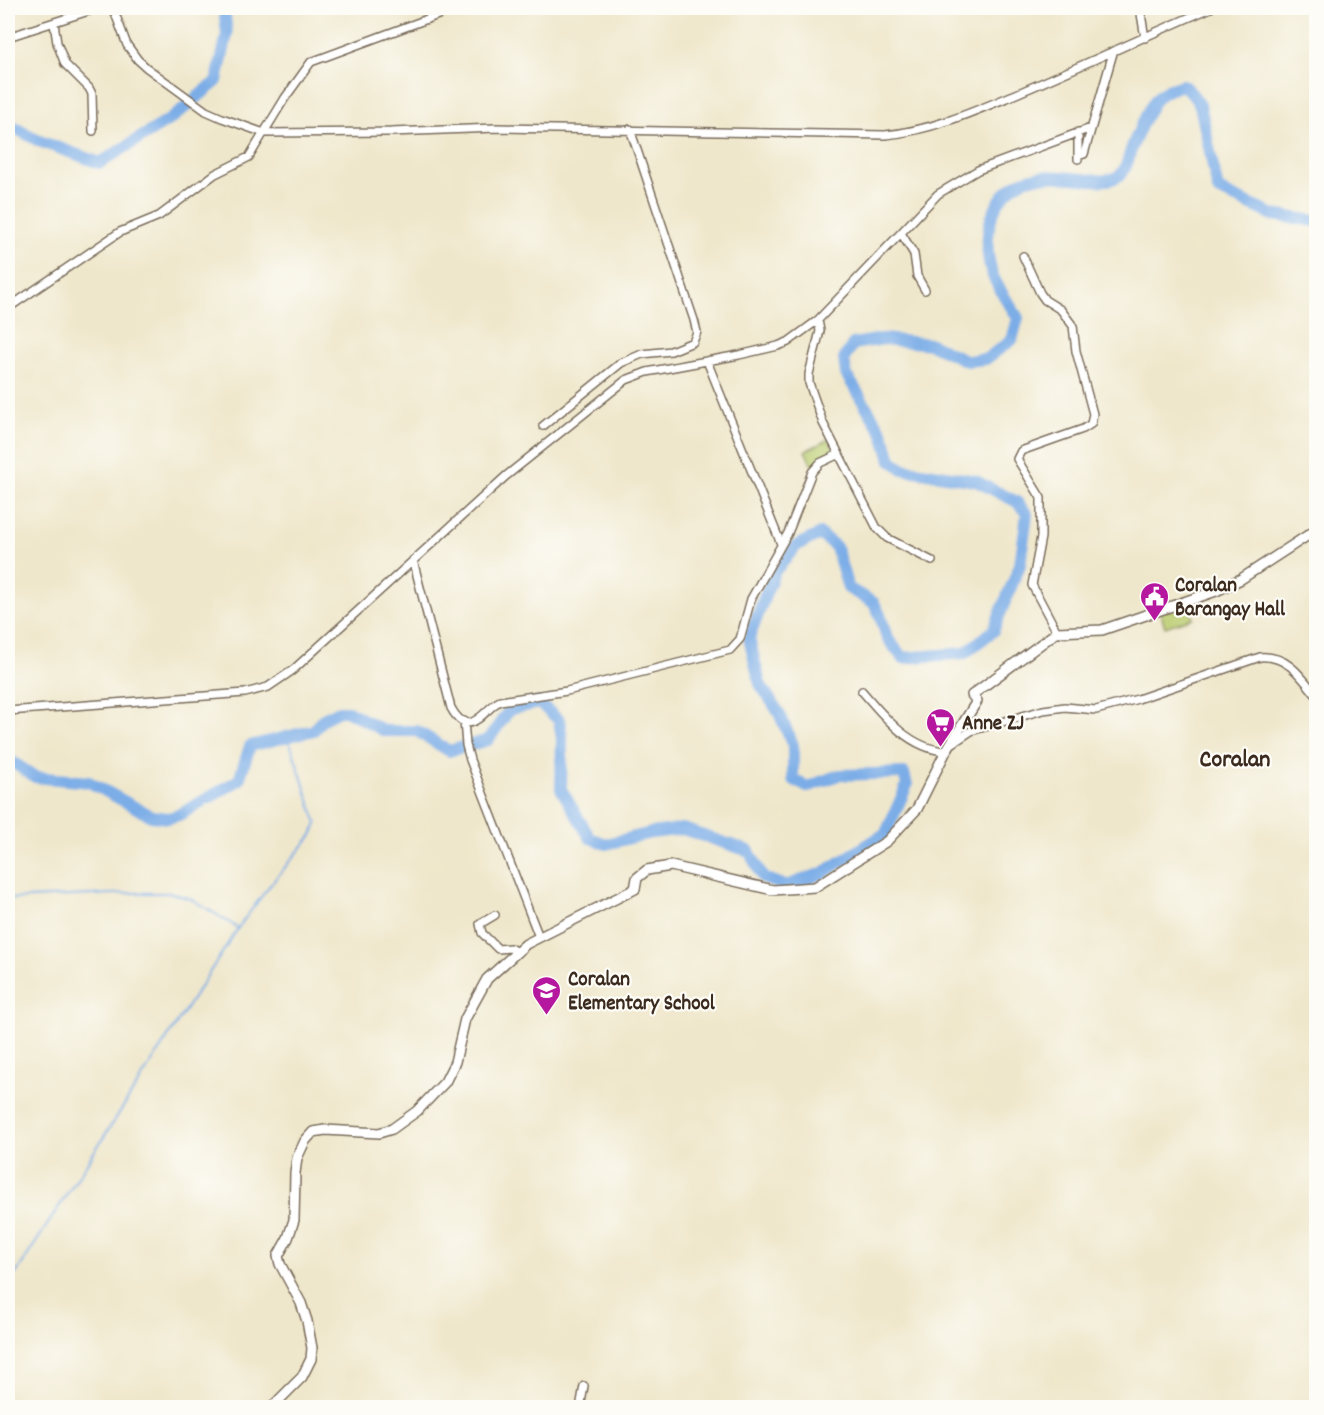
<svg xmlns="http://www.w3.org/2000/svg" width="1324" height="1415" font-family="Dekko,sans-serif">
<rect width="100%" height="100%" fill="#fdfcf7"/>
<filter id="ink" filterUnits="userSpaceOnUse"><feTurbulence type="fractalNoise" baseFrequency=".0167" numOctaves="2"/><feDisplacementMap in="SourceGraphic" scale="12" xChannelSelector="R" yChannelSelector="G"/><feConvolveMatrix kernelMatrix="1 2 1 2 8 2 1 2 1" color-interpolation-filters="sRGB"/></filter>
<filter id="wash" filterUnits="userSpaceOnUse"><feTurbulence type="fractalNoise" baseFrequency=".008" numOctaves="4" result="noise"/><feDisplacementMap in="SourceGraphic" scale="24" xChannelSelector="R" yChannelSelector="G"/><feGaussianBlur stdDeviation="1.35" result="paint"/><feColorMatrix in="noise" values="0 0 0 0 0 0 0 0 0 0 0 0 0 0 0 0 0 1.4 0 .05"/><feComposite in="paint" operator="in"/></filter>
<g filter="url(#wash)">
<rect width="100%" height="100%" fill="#efe7cb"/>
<path fill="#bacc6f" stroke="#7a7b46" stroke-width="1.5" d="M 829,439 L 836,453 L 812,465 L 805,451 Z
M 1188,602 L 1193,618 L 1165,627 L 1160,611 Z"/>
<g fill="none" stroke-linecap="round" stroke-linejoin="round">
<path stroke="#7cade7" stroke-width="2" d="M 8,899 L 132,893 L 172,893 L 193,900 L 238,928
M 8,1286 L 238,928 L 267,889 L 312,835 L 317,824 L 288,737"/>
<path stroke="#7cade7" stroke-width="12" d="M 8,124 L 39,141 L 100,163 L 172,118 L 217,81 L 227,34 L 224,8
M 8,759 L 35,777 L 89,782 L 151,816 L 168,818 L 179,815 L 239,780 L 250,746 L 314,730 L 323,719 L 339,711 L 348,711 L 384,731 L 417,731 L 449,751 L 488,740 L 510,709 L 539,703 L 559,720 L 562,738 L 561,789 L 590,838 L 606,844 L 651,833 L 683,829 L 749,851 L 763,878 L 786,886 L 823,873 L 886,833 L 907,785 L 904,773 L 839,775 L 807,787 L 793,779 L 793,745 L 779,713 L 760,684 L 749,638 L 774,572 L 796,546 L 820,534 L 836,547 L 848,588 L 874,603 L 880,615 L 887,638 L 903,658 L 965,653 L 993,631 L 1020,565 L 1027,514 L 1017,502 L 976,481 L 903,469 L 891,460 L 883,434 L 846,374 L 844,359 L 853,344 L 883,339 L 931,344 L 967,361 L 986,359 L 1012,340 L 1018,318 C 1010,304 994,284 991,270 C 986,252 986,228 994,211 C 1024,144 1101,200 1123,172 C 1127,166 1129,156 1131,150 C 1135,139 1150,104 1158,97 C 1164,90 1174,88 1182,85 L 1189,90 L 1200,105 L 1218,190 L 1273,215 L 1316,221"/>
</g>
</g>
<g filter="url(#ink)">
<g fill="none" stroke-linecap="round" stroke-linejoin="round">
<defs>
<path id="minor" d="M 113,8 L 127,45 L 138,60 L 147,68 L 206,111 L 222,118 L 264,133 L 391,132 L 496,128 L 885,135 C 932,131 980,109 1023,91 C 1086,64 1148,35 1211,8
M 1140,8 L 1145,38
M 54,23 L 57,43 L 65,64 L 89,88 L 92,94 L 93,131
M 8,37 L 98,8
M 1078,132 L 1078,159
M 1078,156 L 1084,154 L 1113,53
M 901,233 L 914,254 L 917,276 L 925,290
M 1023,256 L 1040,293 L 1045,300 L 1061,310 L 1073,326 L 1076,351 L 1093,414 L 1091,424 L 1083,429 L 1021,451 L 1017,459 L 1041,498 L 1041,537 L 1032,585 L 1057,632
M 8,308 L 120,232 L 159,216 L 215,174 L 249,157 L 285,98 L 311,62 L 457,8
M 818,320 L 820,331 L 809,374 L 809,383 L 823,423 L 877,528 L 887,538 L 932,561
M 707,361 L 781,544
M 543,426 L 621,363 L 642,354 L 671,351 L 693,342 L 697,332 L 694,320 L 630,129
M 413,560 L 451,708 C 470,742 484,708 500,701 L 567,691 L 730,650 L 740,639 L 751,599 L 788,533 L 812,472 L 820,463 L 839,454
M 862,691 C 884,717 910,749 946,751
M 8,711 L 245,693 L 268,687 L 293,670 L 506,476 L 626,380 L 647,372 L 739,355 L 778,346 L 788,342 L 818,320 L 938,194 L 978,170 L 1091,128
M 464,721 L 466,745 L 470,760 L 539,937
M 953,743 L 971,731 L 1043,710 L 1065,707 L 1096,710 L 1138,699 L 1260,657 C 1287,655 1301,676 1316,695
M 495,915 L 480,924 L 482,933 L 498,949 L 510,948 L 517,952
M 580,1408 L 584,1386"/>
<path id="tertiary" d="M 271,1408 L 302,1377 L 311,1359 L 312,1348 L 307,1321 L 301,1303 L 280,1264 L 278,1256 L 288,1238 L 294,1220 L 295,1173 L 297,1158 L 305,1141 L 313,1132 L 325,1130 L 379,1133 L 392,1129 L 417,1111 L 445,1082 L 455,1062 L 465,1019 L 487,979 L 526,944 L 635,889 L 637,878 L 647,870 L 671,866 L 773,890 L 815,887 L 887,841 L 917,809 L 946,751 L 977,701 L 972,695 L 1057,632 L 1102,630 L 1216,591 L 1241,579 L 1316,530"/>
</defs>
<use href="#minor" stroke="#7a6c5b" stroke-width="10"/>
<use href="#tertiary" stroke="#7a6c5b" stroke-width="12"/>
<use href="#minor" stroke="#fff" stroke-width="7"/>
<use href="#tertiary" stroke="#fff" stroke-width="9"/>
</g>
</g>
<defs>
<symbol id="civic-pin" viewBox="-11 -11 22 30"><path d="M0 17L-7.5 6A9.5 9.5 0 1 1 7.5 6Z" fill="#b5179e" stroke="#fdfcf7"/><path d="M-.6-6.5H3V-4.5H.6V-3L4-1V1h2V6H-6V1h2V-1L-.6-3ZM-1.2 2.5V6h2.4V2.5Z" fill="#fff"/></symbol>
<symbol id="supermarket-pin" viewBox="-11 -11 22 30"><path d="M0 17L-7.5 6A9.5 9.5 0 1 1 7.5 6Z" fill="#b5179e" stroke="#fdfcf7"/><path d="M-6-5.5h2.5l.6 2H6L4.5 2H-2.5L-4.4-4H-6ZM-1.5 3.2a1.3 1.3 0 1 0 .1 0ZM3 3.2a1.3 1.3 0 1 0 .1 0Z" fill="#fff"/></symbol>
<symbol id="school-pin" viewBox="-11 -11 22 30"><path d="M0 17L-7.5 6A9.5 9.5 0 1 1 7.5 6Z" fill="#b5179e" stroke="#fdfcf7"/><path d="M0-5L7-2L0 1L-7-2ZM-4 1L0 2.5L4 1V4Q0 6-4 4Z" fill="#fff"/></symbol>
</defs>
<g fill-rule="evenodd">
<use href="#civic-pin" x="1138" y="580" width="33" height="45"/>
<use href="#supermarket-pin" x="924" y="706" width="33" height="45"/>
<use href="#school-pin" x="530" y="974" width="33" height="45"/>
</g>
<g text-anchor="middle" stroke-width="4.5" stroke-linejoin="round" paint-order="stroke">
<g font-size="21" font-weight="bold" fill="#3b2a1e" stroke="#fdfcf7" text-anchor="start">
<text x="1175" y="591">Coralan<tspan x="1175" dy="24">Barangay Hall</tspan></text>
<text x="962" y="729">Anne ZJ</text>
<text x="568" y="985">Coralan<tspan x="568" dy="24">Elementary School</tspan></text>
</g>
<g font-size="24" font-weight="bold" fill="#3b2a1e" stroke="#fdfcf7">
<text x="1235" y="766">Coralan</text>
</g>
</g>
<rect width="1324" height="1415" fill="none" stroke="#fdfcf7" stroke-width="30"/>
</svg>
